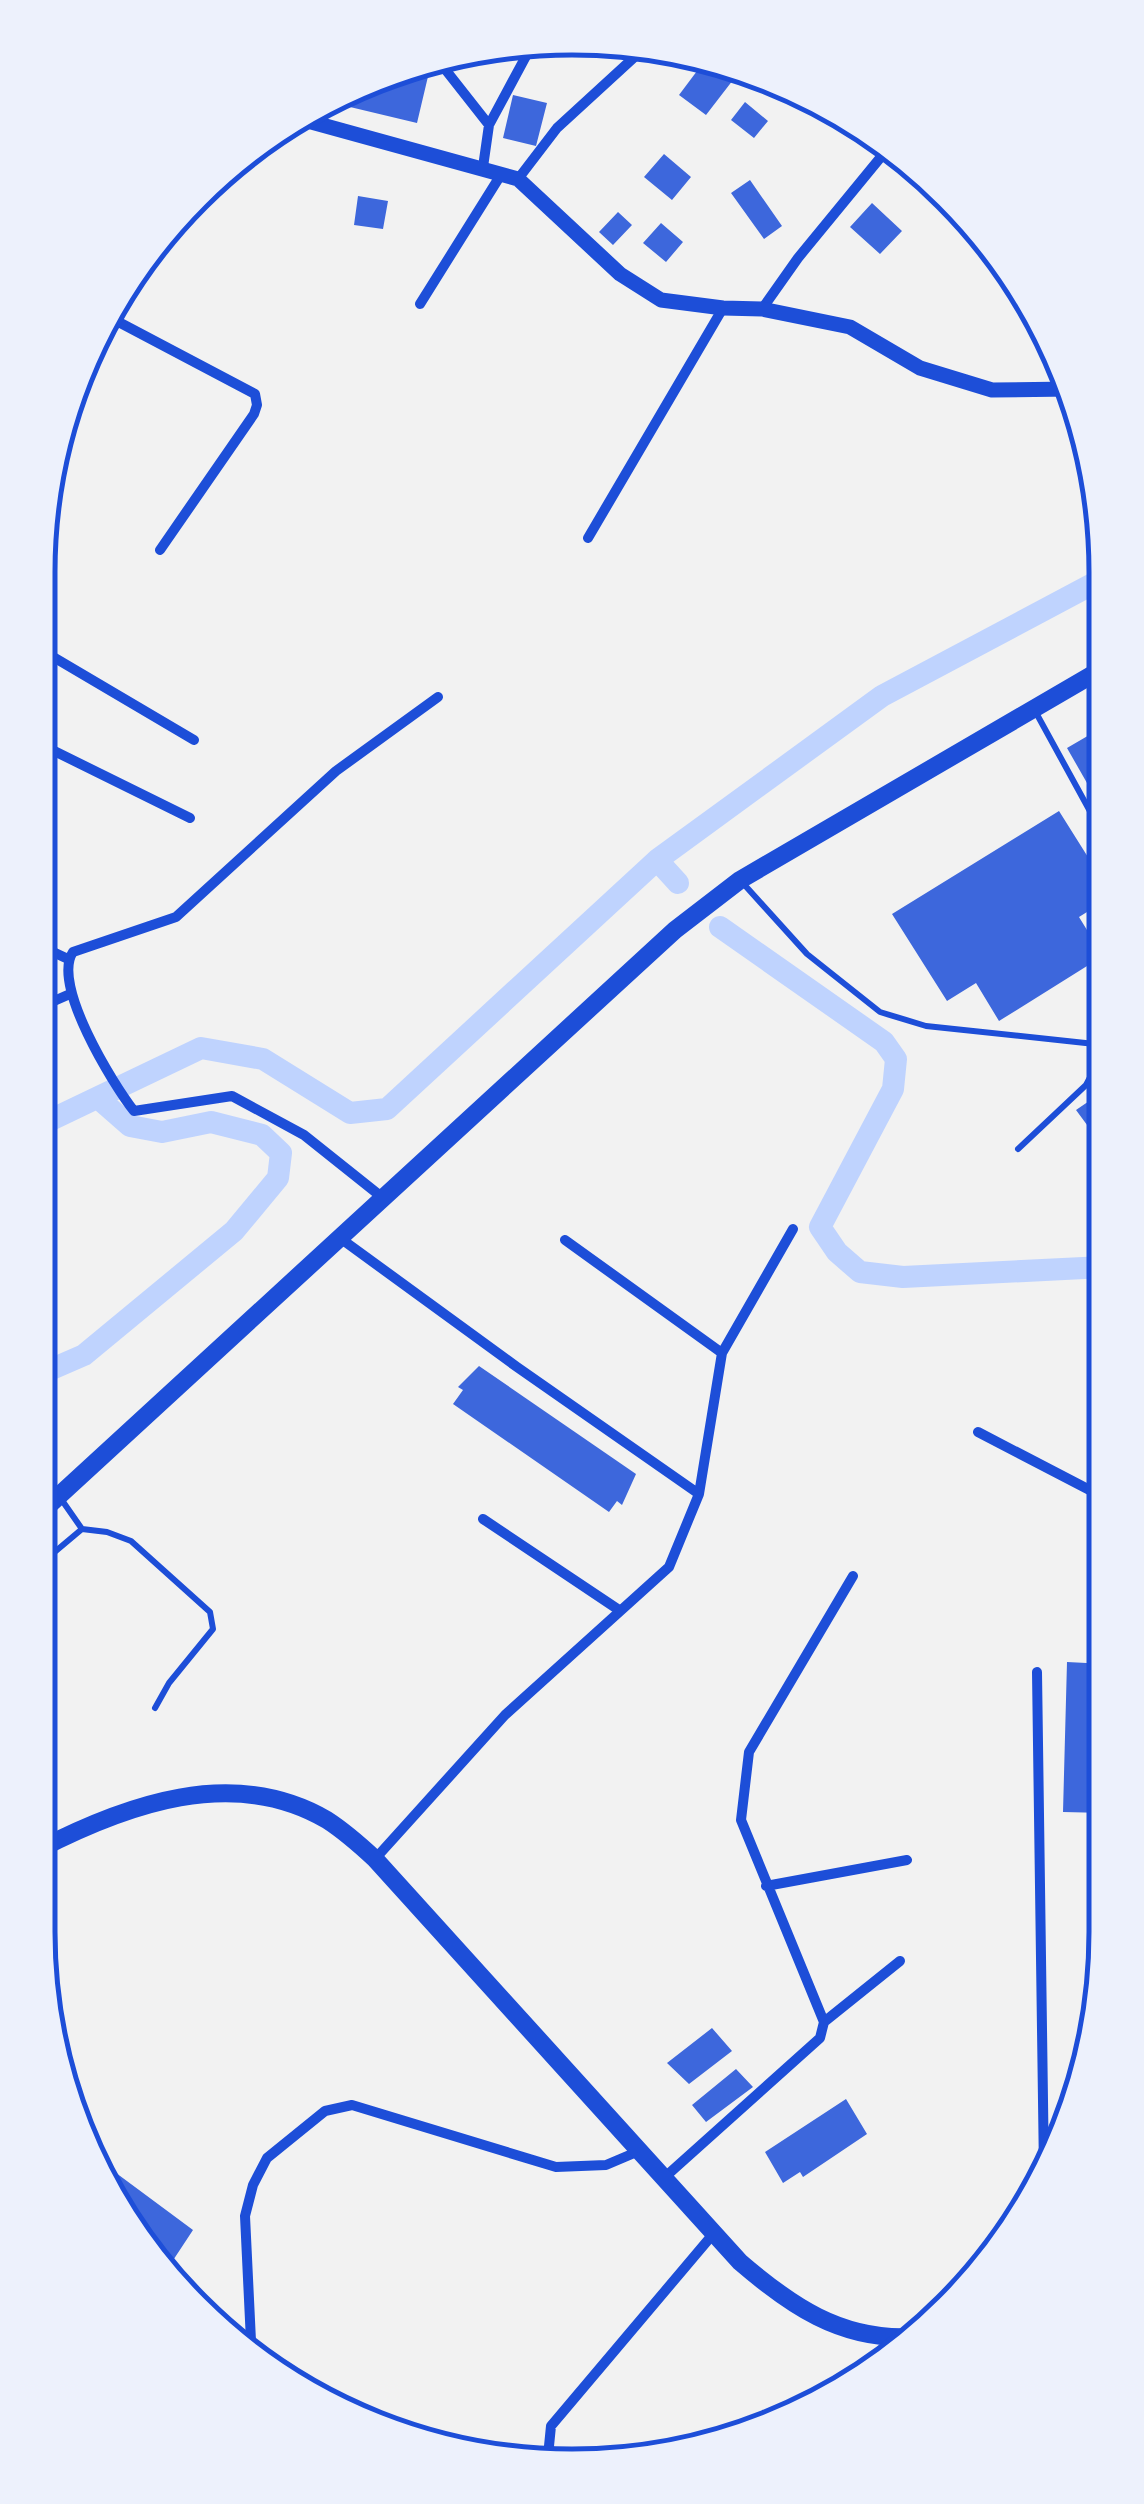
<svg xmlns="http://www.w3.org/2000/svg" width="1144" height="2504" font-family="'Fira Sans',sans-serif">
<rect width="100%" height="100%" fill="#f2f2f2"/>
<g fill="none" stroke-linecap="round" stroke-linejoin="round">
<path stroke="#bfd3fe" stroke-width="22" d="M 657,860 L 678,883
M 720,927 L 884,1042 L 896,1059 L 893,1089 L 820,1227 L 837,1252 L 860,1272 L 903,1277 L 1104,1267
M 38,1126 L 201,1048 L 263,1059 L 350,1113 L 387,1109 L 657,860 L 882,696 L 1102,579
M 38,1375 L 84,1355 L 234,1231 L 278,1178 L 281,1153 L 262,1135 L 211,1122 L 162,1132 L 130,1126 L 98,1098"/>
</g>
<path fill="#3d67dc" d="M 703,63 L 713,66 L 733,80 L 706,115 L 679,95 Z
M 426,67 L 430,68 L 417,123 L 350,107 L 355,87 L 367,78 Z
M 513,95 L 547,103 L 536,146 L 503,138 Z
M 745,102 L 768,121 L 754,138 L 731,120 Z
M 664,154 L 691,177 L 672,200 L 644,177 Z
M 750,180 L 782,226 L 764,239 L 731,193 Z
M 358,196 L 388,201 L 383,229 L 354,225 Z
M 872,203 L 902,231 L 880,254 L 850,227 Z
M 618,212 L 632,225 L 613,245 L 599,232 Z
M 661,223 L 683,242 L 666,262 L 643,243 Z
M 1103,727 L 1103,811 L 1067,748 Z
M 1059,811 L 1103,881 L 1103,902 L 1079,917 L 1103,956 L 999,1021 L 976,983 L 947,1001 L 892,914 Z
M 1098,1095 L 1104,1102 L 1104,1148 L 1076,1110 Z
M 479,1366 L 636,1474 L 622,1505 L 617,1501 L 609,1512 L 453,1404 L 463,1390 L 458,1387 Z
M 1067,1662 L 1106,1664 L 1106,1813 L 1063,1812 Z
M 712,2028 L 732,2051 L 689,2084 L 667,2063 Z
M 736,2069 L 753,2087 L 706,2122 L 692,2105 Z
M 846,2099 L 867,2134 L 803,2177 L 800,2172 L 783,2183 L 765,2152 Z
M 108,2167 L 193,2230 L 164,2274 L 105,2172 Z"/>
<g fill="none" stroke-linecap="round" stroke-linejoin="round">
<path stroke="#1d4ed8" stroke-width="6" d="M 1034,709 L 1103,835
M 741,881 L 807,954 L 880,1012 L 926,1026 L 1104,1045
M 1018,1149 L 1086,1085 L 1095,1068 L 1104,1032
M 82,1529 L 107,1532 L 131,1541 L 210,1612 L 213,1629 L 169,1683 L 155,1708
M 38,1566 L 82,1529 L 59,1496"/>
<path stroke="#1d4ed8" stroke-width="10" d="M 441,64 L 489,125
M 483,167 L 489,125 L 532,45
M 518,179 L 557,128 L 641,51
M 420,304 L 502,173
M 762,309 L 798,258 L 885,152 L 844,117
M 111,318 L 255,394 L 257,405 L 254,414 L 160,550
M 588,538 L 723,308
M 38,648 L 194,740
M 38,743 L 190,818
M 38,945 L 68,959
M 38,1008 L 70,994
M 383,1198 L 304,1135 L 232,1096 L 134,1111 C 113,1084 51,984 73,952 L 176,917 L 336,771 L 438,697
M 340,1238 L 517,1367 L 699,1494
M 565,1240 L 722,1353
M 978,1432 L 1105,1498
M 483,1519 L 619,1610
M 1037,1672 L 1044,2172
M 375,1859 L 505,1715 L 669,1567 L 699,1494 L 722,1353 L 793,1229
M 766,1886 L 907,1860
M 824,2022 L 900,1961
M 665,2177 L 820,2038 L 824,2022 L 741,1820 L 749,1752 L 853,1576
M 251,2341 L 245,2216 L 253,2185 L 267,2158 L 325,2111 L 352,2105 L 556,2167 L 606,2165 L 639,2151
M 548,2456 L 551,2426 L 714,2233"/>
<path stroke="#1d4ed8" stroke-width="15" d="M 304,120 L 518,179 L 620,274 L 661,300 L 723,308 L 762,309 L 850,327 L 920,368 L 992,390 L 1071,389"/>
<path stroke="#1d4ed8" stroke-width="18" d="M 38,1515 L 675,930 L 740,880 L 1102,669
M 38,1850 C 125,1805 233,1765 327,1820 C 344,1831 360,1845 375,1859 L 740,2262 C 790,2305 840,2340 910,2337"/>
</g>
<path d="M0 0H1144V2504H0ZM572 55H572A517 517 0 0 1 1089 572V1932A517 517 0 0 1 572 2449H572A517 517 0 0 1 55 1932V572A517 517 0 0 1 572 55Z" fill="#edf1fc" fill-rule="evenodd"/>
<path fill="none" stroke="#1d4ed8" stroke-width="5" d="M572 55H572A517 517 0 0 1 1089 572V1932A517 517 0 0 1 572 2449H572A517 517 0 0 1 55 1932V572A517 517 0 0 1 572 55Z"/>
</svg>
